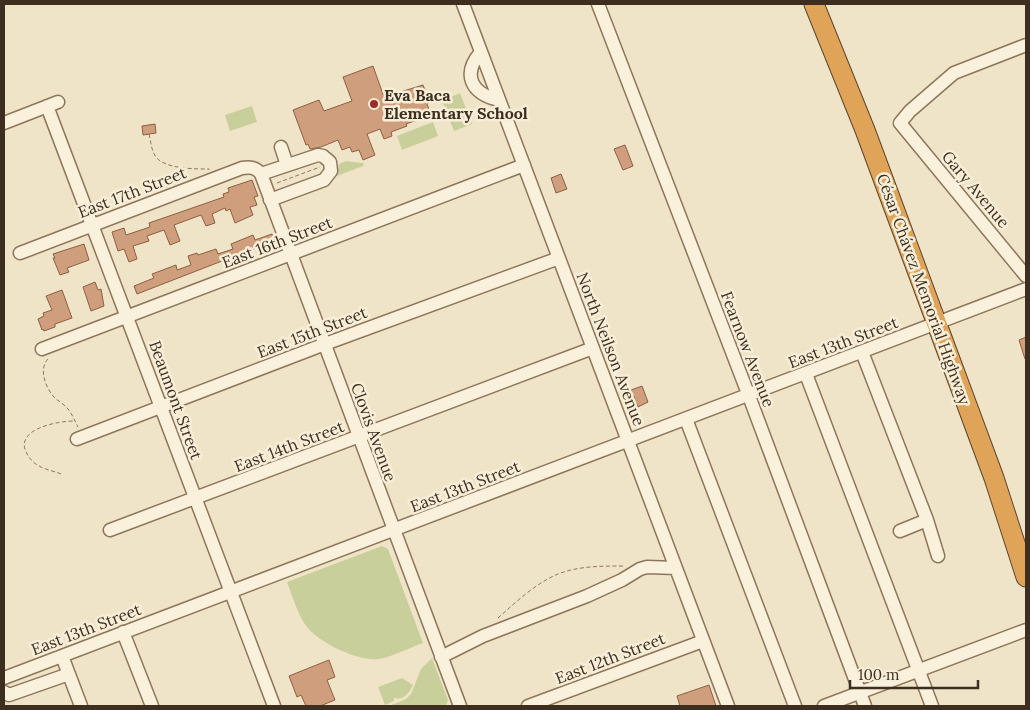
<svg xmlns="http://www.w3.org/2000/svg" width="1030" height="710" font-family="Lora,serif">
<rect width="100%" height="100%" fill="#f0e4c8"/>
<path fill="#c9cf9b" d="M 460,93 L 472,124 L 454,131 L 442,101 Z
M 252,106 L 257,122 L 230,131 L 225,115 Z
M 433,122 L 438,136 L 402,150 L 397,136 Z
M 346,161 L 362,163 L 364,163 L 363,166 L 337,176 L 339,164 Z
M 382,546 L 388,549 L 423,643 C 409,648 394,656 379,659 C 358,662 313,641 303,621 C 296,609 292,595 287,582 Z
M 432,658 L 448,700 L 446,706 L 389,706 L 406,699 L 411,694 L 421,669 Z
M 402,678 L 413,685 C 409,694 403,700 394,698 L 394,701 L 385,705 L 378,687 Z"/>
<path fill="#cf9f7d" stroke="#8d5f41" d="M 373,66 L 384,97 L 423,85 L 430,102 L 427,104 L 431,115 L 406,124 L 407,126 L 391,132 L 392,136 L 384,139 L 380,129 L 367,134 L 375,155 L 363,160 L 359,150 L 352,152 L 350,147 L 342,150 L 338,140 L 321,147 L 310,149 L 308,144 L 306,145 L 293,110 L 319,100 L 324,111 L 352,101 L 343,77 Z
M 155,124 L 156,133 L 143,135 L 142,126 Z
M 625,145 L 633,166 L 623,170 L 614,149 Z
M 561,174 L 567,189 L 556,193 L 551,178 Z
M 252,180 L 258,196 L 254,197 L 257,205 L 250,207 L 253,215 L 235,223 L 230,209 L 226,211 L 225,208 L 212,214 L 215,223 L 206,226 L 201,215 L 174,225 L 180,241 L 170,245 L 164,230 L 147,236 L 149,241 L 133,246 L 137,259 L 129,262 L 124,249 L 118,251 L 112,232 L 124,228 L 126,235 L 150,227 L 149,223 L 224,197 L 223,194 L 229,192 L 228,188 Z
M 272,234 L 275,243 L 266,247 L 265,245 L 240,254 L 137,294 L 134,286 L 154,278 L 152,274 L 176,265 L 177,270 L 191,265 L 188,256 L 197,253 L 198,255 L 216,249 L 218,254 L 233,249 L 231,244 L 253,235 L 255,240 Z
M 84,244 L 89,260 L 67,268 L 69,272 L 60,275 L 53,258 L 55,258 L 53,254 Z
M 95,282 L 98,290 L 101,289 L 104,306 L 91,311 L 83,287 Z
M 62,290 L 72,318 L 55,324 L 55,327 L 44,331 L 43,329 L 42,330 L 38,319 L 44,316 L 43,313 L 52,310 L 46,296 Z
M 1026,337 L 1026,359 L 1025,359 L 1019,340 Z
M 642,386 L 648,402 L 638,407 L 631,390 Z
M 329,660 L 335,677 L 327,680 L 335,700 L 320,706 L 306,706 L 301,695 L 297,697 L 289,676 Z
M 709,685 L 716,706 L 680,706 L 677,696 Z"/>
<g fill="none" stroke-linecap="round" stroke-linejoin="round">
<defs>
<path id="minor" d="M 463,4 L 728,706
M 598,4 L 749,396 L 865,706
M 1026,45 L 954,73 L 910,111 L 900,123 L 1026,276
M 481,52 C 461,75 472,94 499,100
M 47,106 L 274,706
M 4,123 L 58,102
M 281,147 L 287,165
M 261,174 L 318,155 L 323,156 L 330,162 L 331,171 L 324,180 L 270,200
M 20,253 L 242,168 C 250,167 256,167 261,174 L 460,706
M 42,349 L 524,165
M 862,352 L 927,520 L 938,556
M 806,374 L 932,706
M 686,419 L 795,706
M 77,439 L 325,344 L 559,258
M 110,530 L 593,348
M 900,531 L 927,520
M 123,632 L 152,706
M 62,656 L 81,706
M 441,657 L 483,636 L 587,596 L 622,580 L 640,569 L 647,567 L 676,568
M 4,678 L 1026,289
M 4,692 L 9,695 L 69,674
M 528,706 L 703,641
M 824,706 L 1026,630"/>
<path id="highway" d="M 814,4 L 865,130 L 994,478 L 1026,577"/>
</defs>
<use href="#minor" stroke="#8d765c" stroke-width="15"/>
<use href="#highway" stroke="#5b4430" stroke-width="21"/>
<path stroke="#8d765c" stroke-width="1" stroke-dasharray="4 2.5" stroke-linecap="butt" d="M 149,134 C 151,142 151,150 156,157 C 165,169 195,169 209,169 L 209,170
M 277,183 L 320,167
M 48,359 C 38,369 46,390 56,399 C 60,402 65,405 68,409 C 72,414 75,421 78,427
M 61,474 C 54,471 46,470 39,466 C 33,463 29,458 26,452 C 15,428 60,421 74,421
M 498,618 C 516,602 536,583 558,574 C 578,566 602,566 624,566"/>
<use href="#minor" stroke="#faf1dc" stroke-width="12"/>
<use href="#highway" stroke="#e0a458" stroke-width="19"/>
</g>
<circle fill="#9e2a2b" stroke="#f7eed8" stroke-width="2" cx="374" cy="104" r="5"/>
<g text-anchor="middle" stroke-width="5" stroke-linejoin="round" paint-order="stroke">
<g font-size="16" font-weight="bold" fill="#3d2e20" stroke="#f7eed8" text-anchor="start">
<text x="384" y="101">Eva Baca<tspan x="384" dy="18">Elementary School</tspan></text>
</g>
<g font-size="16" fill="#3d2e20" stroke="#f7eed8">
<text transform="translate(976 189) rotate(50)" y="6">Gary Avenue</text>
<text transform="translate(132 192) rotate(-21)" y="6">East 17th Street</text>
<text transform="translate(277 242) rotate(-21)" y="6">East 16th Street</text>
<text transform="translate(924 289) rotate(70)" y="6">César Chávez Memorial Highway</text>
<text transform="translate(312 332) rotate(-21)" y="6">East 15th Street</text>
<text transform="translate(843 342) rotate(-21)" y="6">East 13th Street</text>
<text transform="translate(611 349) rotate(69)" y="6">North Neilson Avenue</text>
<text transform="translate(748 349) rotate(69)" y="6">Fearnow Avenue</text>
<text transform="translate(176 400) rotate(70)" y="6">Beaumont Street</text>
<text transform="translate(374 432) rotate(70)" y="6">Clovis Avenue</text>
<text transform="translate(289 446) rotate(-21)" y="6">East 14th Street</text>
<text transform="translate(465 486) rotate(-21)" y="6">East 13th Street</text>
<text transform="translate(86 629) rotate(-21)" y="6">East 13th Street</text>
<text transform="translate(610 658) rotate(-21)" y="6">East 12th Street</text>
</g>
</g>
<rect width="1030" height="710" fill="none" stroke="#3d2e20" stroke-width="10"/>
<path d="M850 680v8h128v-8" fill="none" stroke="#3d2e20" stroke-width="2.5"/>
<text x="858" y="680" font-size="15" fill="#3d2e20" stroke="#f7eed8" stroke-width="4" paint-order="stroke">100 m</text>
</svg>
